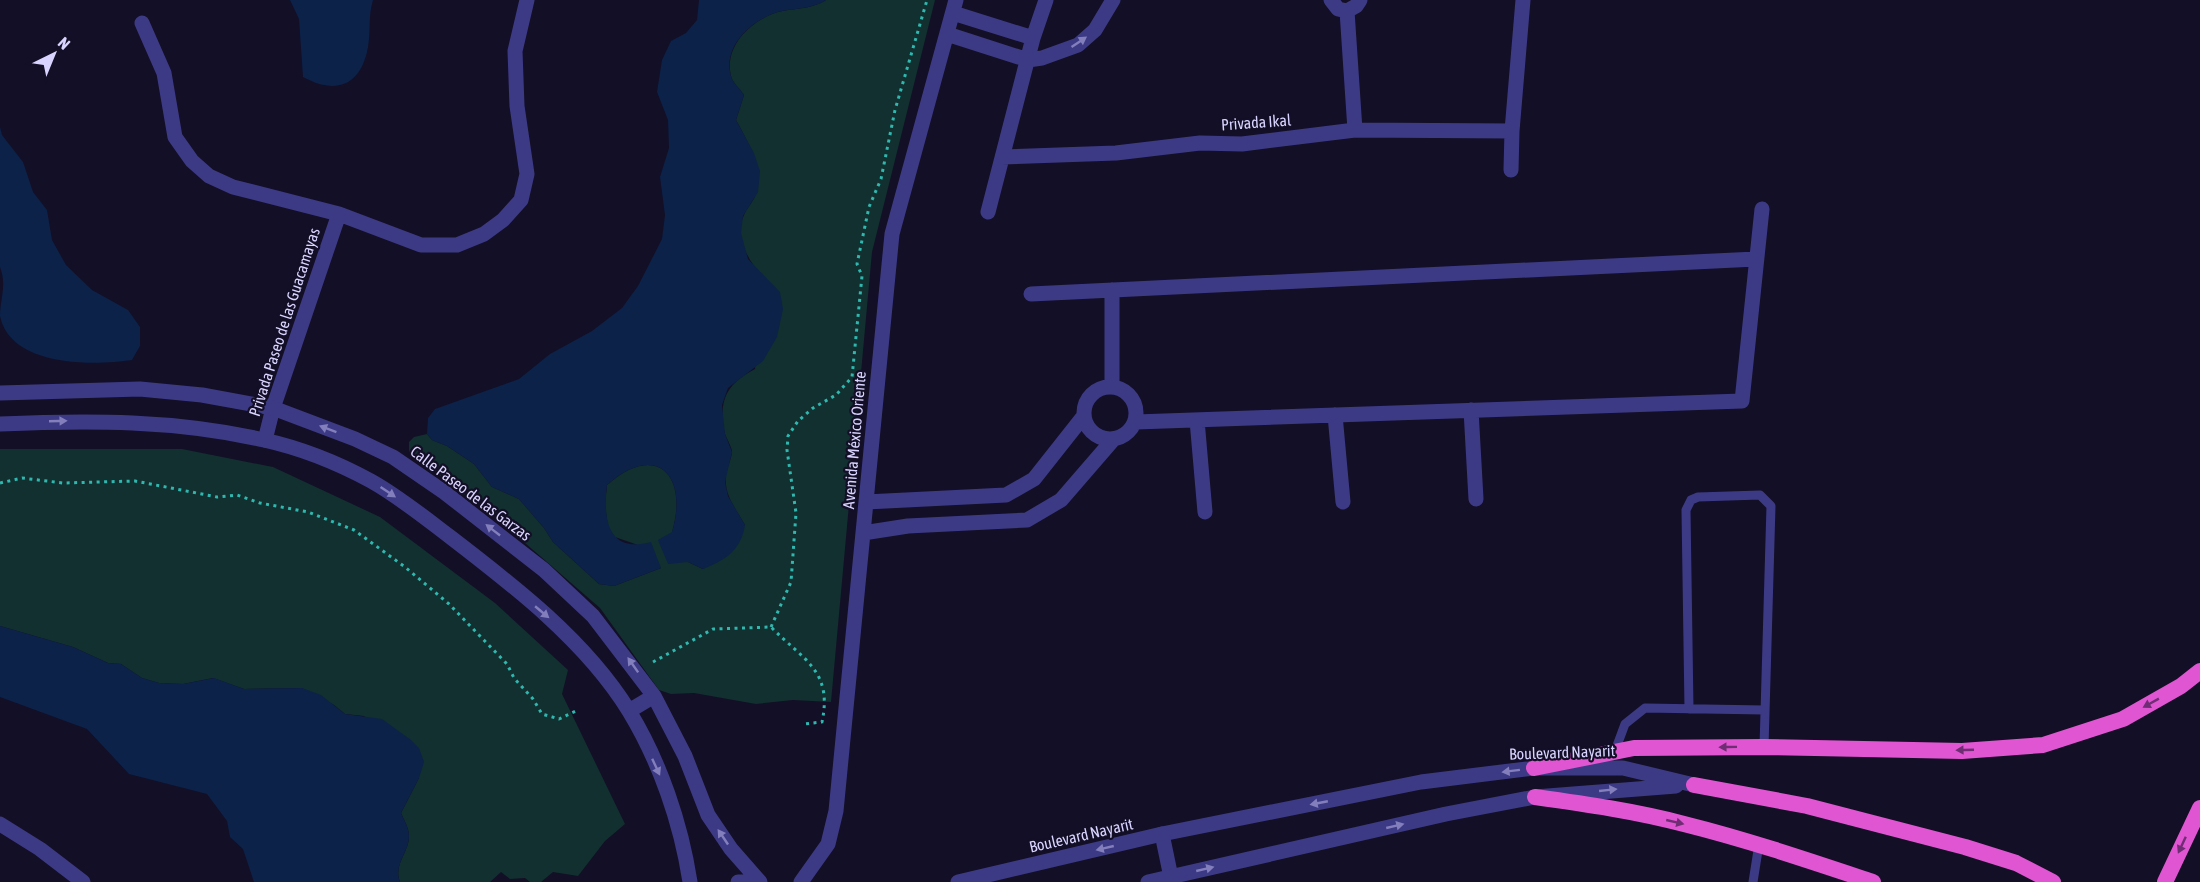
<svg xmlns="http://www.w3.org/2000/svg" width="2200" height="882" font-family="'Asap Condensed',sans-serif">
<rect width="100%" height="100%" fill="#130f26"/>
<path fill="#12302f" d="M 826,0 L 935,0 L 872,252 L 831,702 L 793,700 L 756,704 L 694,693 L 671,694 L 659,690 L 600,608 L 510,530 L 409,452 L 409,442 L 414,437 L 427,434 L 432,440 L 447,446 L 474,464 L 492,487 L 519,499 L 544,528 L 553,542 L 599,584 L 614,586 L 661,568 L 638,545 L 615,537 L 608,528 L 605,504 L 607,485 C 656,441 689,475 672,532 L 688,562 L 703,569 L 745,525 C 736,509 723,494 726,474 C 727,467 732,458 732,451 C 731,446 727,439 725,434 C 718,401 726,384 755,369 L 760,274 C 748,259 734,236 744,215 C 747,207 756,199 757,190 C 761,165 748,142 736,120 L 744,95 C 740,89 732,82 731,76 C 724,48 748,24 772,14 C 790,7 809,11 826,0 Z
M 0,449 L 182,449 L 273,467 L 380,517 L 495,603 L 568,670 L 562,694 L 625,824 L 605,841 L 578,876 L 553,872 L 541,882 L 530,882 L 525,878 L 510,879 L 501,872 L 490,882 L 400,882 C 393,864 409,853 409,836 C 409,828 404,820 401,813 L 419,778 L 364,716 L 345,714 L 334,705 L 302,688 L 244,689 L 213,678 L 183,684 L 159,683 L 142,678 L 121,664 L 108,663 L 73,647 L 0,626 Z"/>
<path fill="#0c2248" d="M 290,0 L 373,0 C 368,16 371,31 368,47 C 361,86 336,95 303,77 L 299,19 Z
M 699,0 L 826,0 C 809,11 790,7 772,14 C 748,24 723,48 731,76 C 732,82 740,89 744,95 L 736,120 L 754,153 L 760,171 L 758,192 L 743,216 L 741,233 L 748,259 L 780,292 L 783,309 L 777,337 L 763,361 L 728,388 L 722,405 L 725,434 L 732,452 L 725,482 L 728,496 L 745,525 C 741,550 726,560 703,569 L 688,562 L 668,564 L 658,540 L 672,532 C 689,475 656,441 607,485 C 603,518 607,554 651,542 L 661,568 L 614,586 L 599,584 L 553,542 L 544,528 L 519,499 L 492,487 L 474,464 L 447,446 L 432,440 L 427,434 L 428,418 L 435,409 L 519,379 L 550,354 L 592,331 L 622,308 L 638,286 L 662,239 L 665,215 L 660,177 L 669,148 L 668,120 L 657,92 L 662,60 L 671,41 L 686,33 L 697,20 Z
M 0,127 L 2,135 L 23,162 L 33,192 L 47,210 L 52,240 L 66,265 L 92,290 L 128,310 L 140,327 L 140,346 L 132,360 C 94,366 10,367 0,316 C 0,299 7,285 0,267 Z
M 0,626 L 73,647 L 108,663 L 121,664 L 142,678 L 159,683 L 183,684 L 214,678 L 244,689 L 302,688 L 321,695 L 345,714 L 382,719 L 411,740 L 419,748 L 424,762 L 419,778 L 401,813 C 404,820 409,828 409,836 C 409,853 393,864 400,882 L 254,882 L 243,849 L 230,837 L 227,821 L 207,794 L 129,774 L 87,729 L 0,697 Z"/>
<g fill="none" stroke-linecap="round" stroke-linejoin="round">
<path stroke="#2fb8b0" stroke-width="3" stroke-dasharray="3 4.5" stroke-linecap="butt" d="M 0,483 L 22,478 L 63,483 L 135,481 L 217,497 L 237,495 L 260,503 L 308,512 L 354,530 L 405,567 L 449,604 L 507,664 L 514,678 L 533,699 L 542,714 L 559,719 L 578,710
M 771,627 L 791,582 L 796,513 L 787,450 L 788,436 L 798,421 L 813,408 L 836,395 L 852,377 L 862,276 L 857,264 L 869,207 L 881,179 L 895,110 L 927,0
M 653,662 L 713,629 L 771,627 C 803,660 833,670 822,722 L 804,724"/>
<path stroke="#3d3a85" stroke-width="9" d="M 1689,709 L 1686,510 L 1691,500 L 1698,497 L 1760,495 L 1771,506 L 1764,747
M 1615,751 L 1625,724 L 1645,708 L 1764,710
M 1753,882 L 1759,844"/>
<path stroke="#3d3a85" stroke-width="15" d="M 1331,0 L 1338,9 L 1347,11 L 1356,6 L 1360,0
M 1347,11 L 1355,130
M 953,13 L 1033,38
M 142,23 L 164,73 L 175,137 L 192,161 L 209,176 L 233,187 L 339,214 L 421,245 L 457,245 L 484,234 L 503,220 L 521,200 L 527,174 L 517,106 L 515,51 L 527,0
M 947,34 L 1028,60 L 1042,58 L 1078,45 L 1095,30 L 1113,0
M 1002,157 L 1116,153 L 1200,143 L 1242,144 L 1355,130 L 1512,131
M 1511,170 L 1512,131 L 1523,0
M 988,212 L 1033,38 L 1046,0
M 1112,290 L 1112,386
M 1031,294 L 1756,259
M1084 413a26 26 0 1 1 52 0a26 26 0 1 1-52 0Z
M 1471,410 L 1476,499
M 1335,415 L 1343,502
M 1197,420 L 1205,512
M 1136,422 L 1742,401 L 1762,209
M 265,440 L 273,408 L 339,214
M 866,502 L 1006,495 L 1034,479 L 1083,417
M 863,533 L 908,526 L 1027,520 L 1061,500 L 1112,441
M 0,824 L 40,849 L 83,882
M 1162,834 L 1172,882
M 801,882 L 828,844 L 836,811 L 892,234 L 956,0"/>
<path stroke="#3d3a85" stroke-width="15" d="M 0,393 L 140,389 L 202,395 L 273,408 L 355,439 L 393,457 L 444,492 L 544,570 L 593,616 L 654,696 L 685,756 L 708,815 L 731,849 L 760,882
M 0,424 C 89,420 176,420 264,440 C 300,448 338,463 371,481 C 398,496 424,517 449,536 C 513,585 586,641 629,711 C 660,762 681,823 690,882
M 629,711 L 654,696
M 738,882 L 749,882
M 958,882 L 1162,834 L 1421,782 L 1534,768 L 1623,768 L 1694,785
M 1148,882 L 1446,814 L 1535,797 L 1676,786"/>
<path stroke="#e055d1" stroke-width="16" d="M 1534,768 L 1634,748 L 1764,747 L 1962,751 L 2043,745 L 2123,719 L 2181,686 L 2200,671
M 1694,785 L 1807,806 L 1965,847 L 2016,863 L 2053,882
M 1535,797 C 1585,804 1635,811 1684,824 C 1748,840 1810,861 1873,882
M 2165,882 L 2200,808"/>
</g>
<defs><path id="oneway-solid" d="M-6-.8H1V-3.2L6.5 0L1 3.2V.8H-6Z" transform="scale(1.5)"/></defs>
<g fill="#837fbc">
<use href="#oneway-solid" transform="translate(1079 42) rotate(-34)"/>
<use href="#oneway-solid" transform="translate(58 421) rotate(-2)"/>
<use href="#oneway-solid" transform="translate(328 429) rotate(-159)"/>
<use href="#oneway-solid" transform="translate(388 492) rotate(34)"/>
<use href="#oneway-solid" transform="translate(493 530) rotate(-142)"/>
<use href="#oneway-solid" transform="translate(542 612) rotate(40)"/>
<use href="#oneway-solid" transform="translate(633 665) rotate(-125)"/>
<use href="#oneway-solid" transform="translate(656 767) rotate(65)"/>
<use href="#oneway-solid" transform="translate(1511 771) rotate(173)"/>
<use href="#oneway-solid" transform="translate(1608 790) rotate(-6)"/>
<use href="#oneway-solid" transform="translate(1319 803) rotate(169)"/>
<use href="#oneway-solid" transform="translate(1395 826) rotate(-13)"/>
<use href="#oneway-solid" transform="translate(723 837) rotate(-124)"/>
<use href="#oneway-solid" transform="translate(1105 848) rotate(167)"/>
<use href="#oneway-solid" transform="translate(1205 869) rotate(-13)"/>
</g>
<g fill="#6f2e73">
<use href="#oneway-solid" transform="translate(2151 703) rotate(151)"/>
<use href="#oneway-solid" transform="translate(1728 747) rotate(179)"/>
<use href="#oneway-solid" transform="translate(1965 750) rotate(178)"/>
<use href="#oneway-solid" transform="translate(1675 822) rotate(13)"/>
<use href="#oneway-solid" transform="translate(2182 845) rotate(115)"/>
</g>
<g text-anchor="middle" stroke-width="4.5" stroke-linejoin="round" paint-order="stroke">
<g font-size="16" fill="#d9d4ff" stroke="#130f26">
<text transform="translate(1256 122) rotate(-4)" y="6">Privada Ikal</text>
<text transform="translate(284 322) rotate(-72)" y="6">Privada Paseo de las Guacamayas</text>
<text transform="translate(854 440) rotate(-85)" y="6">Avenida México Oriente</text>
<text transform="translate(471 493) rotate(37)" y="6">Calle Paseo de las Garzas</text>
<text transform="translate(1562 752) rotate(-2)" y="6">Boulevard Nayarit</text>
<text transform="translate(1081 835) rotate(-13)" y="6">Boulevard Nayarit</text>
</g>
</g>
<g transform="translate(54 54) rotate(43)" stroke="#130f26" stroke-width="4.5" paint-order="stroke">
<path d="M0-4.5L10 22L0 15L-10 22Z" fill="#d9d4ff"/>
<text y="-9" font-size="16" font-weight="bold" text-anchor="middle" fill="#d9d4ff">N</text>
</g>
</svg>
